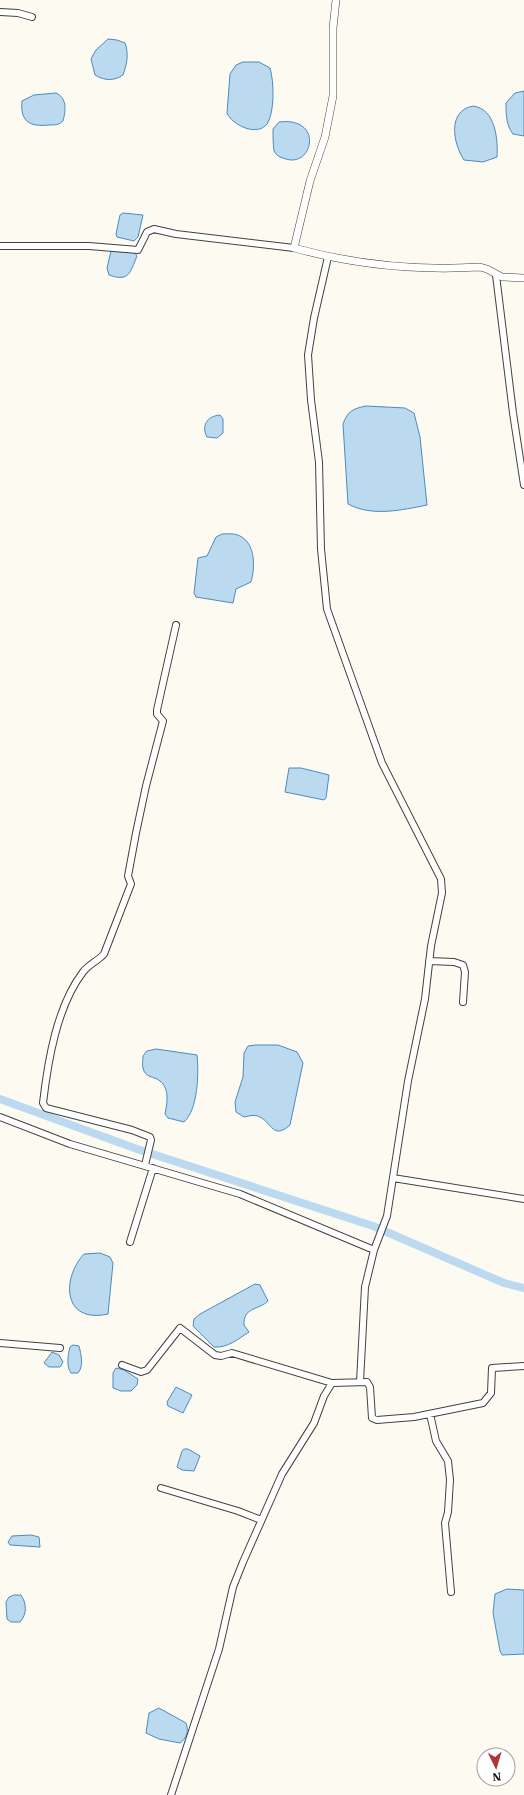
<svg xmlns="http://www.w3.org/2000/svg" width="524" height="1795" font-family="'IBM Plex Serif',serif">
<rect width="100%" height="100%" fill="#fdfbf1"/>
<path fill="#bbdaef" stroke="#4b8bbe" d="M 108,39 L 117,40 L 125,43 C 129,54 127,64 123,75 C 114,81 105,81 95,75 L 91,59 L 96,50 Z
M 243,62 L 259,62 L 270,68 C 274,81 275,112 267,124 C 257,137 232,125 227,113 L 230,74 L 236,65 Z
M 524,91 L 524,136 L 513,134 C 506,125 506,114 506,103 L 515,93 Z
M 56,93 C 67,98 66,110 63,121 C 59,125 55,125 49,125 C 30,127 20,122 22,101 L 34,95 Z
M 473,106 C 496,109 498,140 497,157 L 483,162 L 464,160 C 453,143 447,111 473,106 Z
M 279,122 C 325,116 313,171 283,158 C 279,157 276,155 274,151 C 273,144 273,136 273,129 Z
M 123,213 L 143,215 L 138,237 L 134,241 L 117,237 L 116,234 L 120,215 Z
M 111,251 L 135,253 L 137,256 C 130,273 129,282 109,275 L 107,268 Z
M 366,406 L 405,408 L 414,413 L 420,437 L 427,505 C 402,510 372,517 348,504 L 343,424 C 348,411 352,409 366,406 Z
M 220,415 L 223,419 L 223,433 L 217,438 L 207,437 C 201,426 207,416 220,415 Z
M 222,534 C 227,534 235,533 240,536 C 256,544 255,568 251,582 L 236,589 L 233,603 L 196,597 L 194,593 L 198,558 L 207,556 L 216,537 Z
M 289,768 L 301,768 L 329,775 L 326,798 L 324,800 L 285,792 Z
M 256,1045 L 278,1045 L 297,1052 L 303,1063 L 290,1125 C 273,1140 272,1123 260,1117 C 255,1114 249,1116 244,1117 L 236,1112 L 235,1102 L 243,1077 L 244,1053 L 248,1046 Z
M 156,1049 L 197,1055 C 199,1072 198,1110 184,1122 L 168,1118 L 165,1114 C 167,1104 170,1089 160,1081 C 154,1076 145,1078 143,1068 C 142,1065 143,1060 143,1056 L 147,1051 Z
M 100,1253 L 110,1257 L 113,1263 L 108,1314 C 63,1324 61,1279 84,1254 Z
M 255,1284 L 260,1285 L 268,1301 C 259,1310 243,1307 244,1325 L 249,1332 C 238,1339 228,1348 214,1347 L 193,1326 L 194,1319 L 200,1314 Z
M 73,1345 L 79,1346 C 81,1354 84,1366 78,1373 L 71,1373 C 66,1366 68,1355 70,1347 Z
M 52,1352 L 59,1355 L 63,1362 L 60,1367 L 49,1367 L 44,1363 Z
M 116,1368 L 124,1370 L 138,1379 L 137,1385 L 131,1391 L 121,1391 L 113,1388 L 113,1373 Z
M 176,1387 L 192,1395 L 183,1413 L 168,1406 L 167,1402 Z
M 184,1449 L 188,1449 L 200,1456 L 194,1471 L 182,1470 L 177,1467 L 182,1451 Z
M 31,1535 L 39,1537 L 40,1547 L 10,1545 L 8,1542 L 12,1536 Z
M 507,1589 L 524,1590 L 524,1654 L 502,1655 L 500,1651 L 493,1613 L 495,1594 Z
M 14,1595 L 21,1595 C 27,1604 27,1614 20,1622 L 11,1622 L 7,1619 L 6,1602 L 9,1597 Z
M 159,1708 L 186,1723 C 189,1731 187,1738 180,1743 L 159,1739 L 146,1733 L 149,1713 Z"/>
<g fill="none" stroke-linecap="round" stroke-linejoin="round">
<path stroke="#bbdaef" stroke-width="8" d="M 0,1099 L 137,1149 L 373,1226 L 504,1283 L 524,1288"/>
<defs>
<path id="minor" d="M 0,12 L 18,13 L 32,17
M 0,246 L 89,246 L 138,250 L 147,232 L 154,229 L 176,234 L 294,248
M 328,257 L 314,318 L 308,355 L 311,400 L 319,462 L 321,549 L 327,609 L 382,763 L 441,879 L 442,893 L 431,946 L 425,999 L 408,1081 L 387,1216 L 374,1250
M 496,275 L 513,413 L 524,485
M 429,961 L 454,962 L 463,965 L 465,972 L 463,1002
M 0,1117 L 70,1144 L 240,1194 L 374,1250 L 365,1287 L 360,1382
M 145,1165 L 151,1140 L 150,1137 L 132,1130 L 46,1108 L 43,1103 C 48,1060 57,1006 83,972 C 89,964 98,961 104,954 L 131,884 L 128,876 L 136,833 L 146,786 L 163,721 L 157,714 L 157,710 L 176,625
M 393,1178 L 524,1199
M 130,1242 L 153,1168
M 0,1343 L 60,1348
M 122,1365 L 141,1372 L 147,1370 L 180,1328 L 215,1355 L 221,1356 L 232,1353 L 332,1383
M 430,1414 L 436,1441 L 448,1461 L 450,1480 L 448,1512 L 445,1523 L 451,1592
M 161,1488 L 238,1511 L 261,1520
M 171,1795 L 219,1649 L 233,1587 L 243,1562 L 282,1474 L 314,1423 L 324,1396 L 332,1383 L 367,1382 L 370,1387 L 372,1418 L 377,1420 L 414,1417 L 483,1403 L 491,1393 L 492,1368 L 524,1366"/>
<path id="tertiary" d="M 336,0 L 333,28 L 333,96 L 325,137 L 310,181 L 294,248 C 356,265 416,271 480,267 L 487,269 L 502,277 L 524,278"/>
</defs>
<use href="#minor" stroke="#414141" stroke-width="8"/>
<use href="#tertiary" stroke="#414141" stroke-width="8"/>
<use href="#minor" stroke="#fff" stroke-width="6"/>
<use href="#tertiary" stroke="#fff" stroke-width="7"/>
</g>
<g transform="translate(496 1767) rotate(175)"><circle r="19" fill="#ffffff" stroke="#9f9f9f"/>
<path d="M0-3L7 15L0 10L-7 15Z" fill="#af3637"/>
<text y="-6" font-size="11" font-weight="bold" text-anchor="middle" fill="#0e0e0e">N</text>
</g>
</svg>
